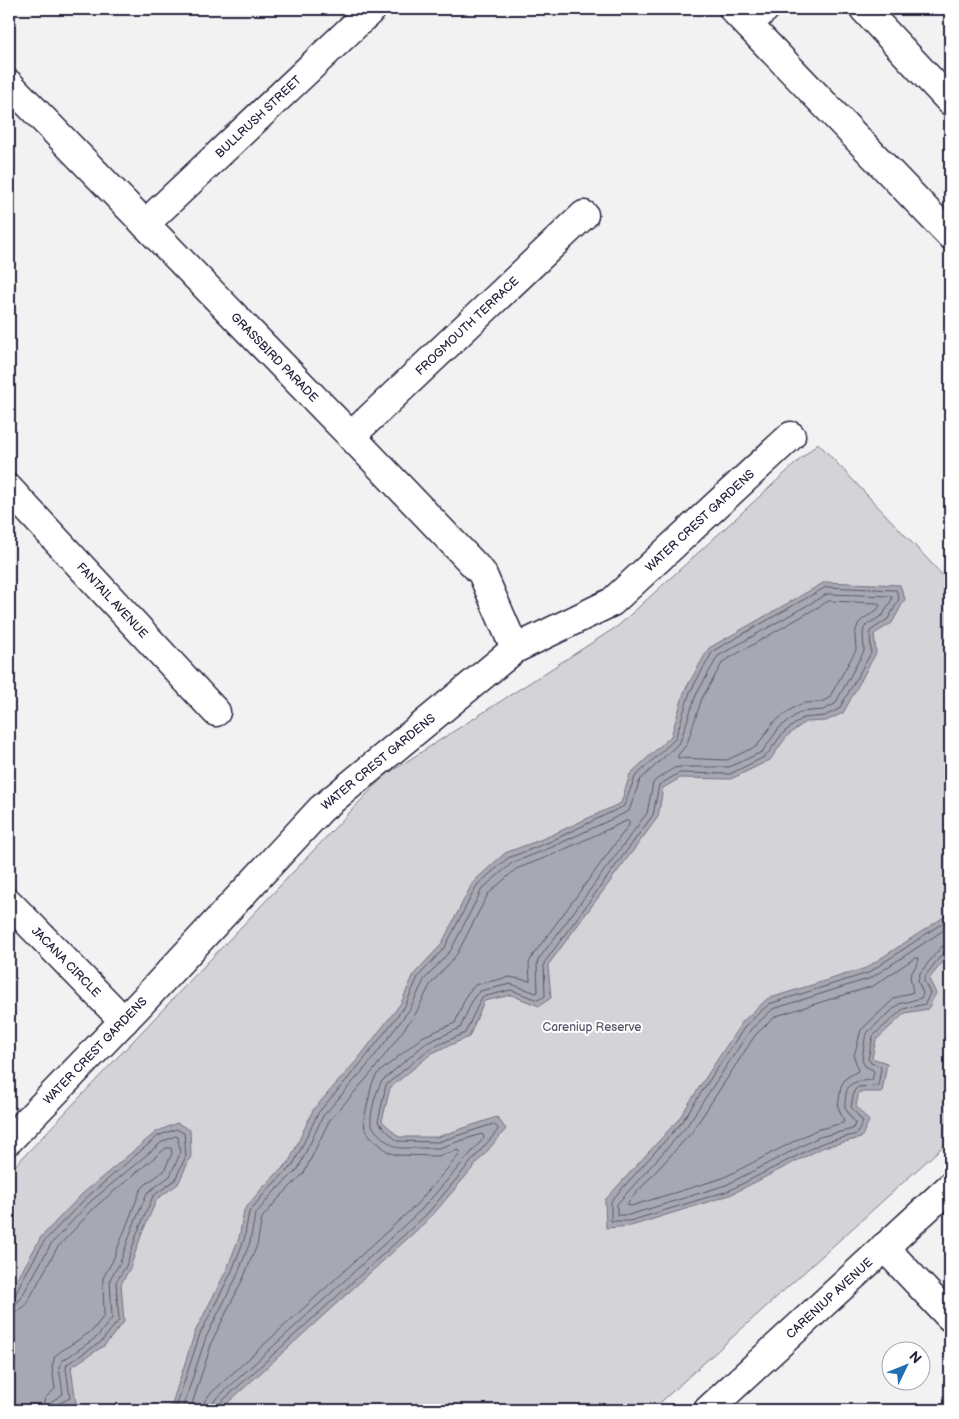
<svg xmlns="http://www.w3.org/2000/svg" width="959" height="1419" font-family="'Balsamiq Sans',sans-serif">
<rect width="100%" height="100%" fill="#f2f2f3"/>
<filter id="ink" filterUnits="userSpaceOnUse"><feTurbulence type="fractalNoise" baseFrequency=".02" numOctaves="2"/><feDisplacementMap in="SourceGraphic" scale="10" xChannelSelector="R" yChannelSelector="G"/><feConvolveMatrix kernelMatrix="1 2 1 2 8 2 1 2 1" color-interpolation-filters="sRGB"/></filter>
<g filter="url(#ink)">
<path fill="#d3d3d8" stroke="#7a7a8a" d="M 818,443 L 950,583 L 950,1140 L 652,1410 L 9,1410 L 9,1172 L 384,776 L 618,626 Z"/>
<path fill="#a8a8b2" stroke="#727282" d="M 825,582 L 900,585 L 905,599 L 892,623 L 874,634 L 876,653 L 843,713 L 826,721 L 805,722 L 787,736 L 770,760 L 731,779 L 680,778 L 663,788 L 658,817 L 548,965 L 551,998 L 539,1006 L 511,995 L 484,1001 L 469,1037 L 432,1053 L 390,1088 L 382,1121 L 399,1137 L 437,1137 L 497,1117 L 506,1129 L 430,1218 L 220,1410 L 170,1410 L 195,1332 L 226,1271 L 239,1238 L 244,1210 L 264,1186 L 289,1162 L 313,1110 L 358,1059 L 401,1003 L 414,974 L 441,945 L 473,882 L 505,853 L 545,838 L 621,803 L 630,774 L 671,736 L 685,690 L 709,648 Z
M 950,913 L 950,953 L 929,979 L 936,993 L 928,1009 L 905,1013 L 876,1040 L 872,1058 L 887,1063 L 882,1092 L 859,1092 L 856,1106 L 869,1121 L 861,1138 L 824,1147 L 730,1195 L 631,1226 L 606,1228 L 605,1200 L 678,1120 L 742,1022 L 767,999 L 866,968 Z
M 177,1123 L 190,1130 L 191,1156 L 178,1184 L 157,1199 L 142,1233 L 130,1268 L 121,1284 L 124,1322 L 104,1346 L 71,1367 L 76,1403 L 55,1410 L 9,1410 L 9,1298 L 17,1280 L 41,1237 L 82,1194 L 156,1132 Z"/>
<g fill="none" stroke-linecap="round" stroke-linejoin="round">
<path stroke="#58586b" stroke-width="1" d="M 829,601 L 877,603 L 880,605 L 877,610 L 863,619 L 858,624 L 855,634 L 856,650 L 829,698 L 821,702 L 804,703 L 796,706 L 773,723 L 757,746 L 727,760 L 678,758 L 678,755 L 687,744 L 702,698 L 723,662 Z
M 950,918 L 868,973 L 769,1004 L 746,1025 L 681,1123 L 611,1201 L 611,1221 L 630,1221 L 728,1191 L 822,1143 L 857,1134 L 863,1122 L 851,1107 L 854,1091 L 858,1087 L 878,1086 L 881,1068 L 880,1066 L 871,1063 L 868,1059 L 873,1036 L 903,1009 L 925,1004 L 930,993 L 924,981 L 925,976 L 944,952 L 950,950
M 950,926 L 871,978 L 773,1009 L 751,1029 L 686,1127 L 617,1204 L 617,1215 L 629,1215 L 726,1185 L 819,1137 L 853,1129 L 855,1123 L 845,1108 C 845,1082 850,1082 872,1080 L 874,1072 L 873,1070 L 865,1066 L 862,1060 L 865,1038 L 868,1032 L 899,1004 L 921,998 L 923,993 L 918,981 L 920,973 L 941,947 L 950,944
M 915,958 L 918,958 L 919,960 L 910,976 L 913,992 L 895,998 L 861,1030 L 854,1056 L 858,1071 L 846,1078 L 841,1086 L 838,1107 L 844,1121 L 843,1123 L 816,1130 L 723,1178 L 631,1206 L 628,1205 L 628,1202 L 692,1132 L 756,1034 L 776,1016 L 873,986 Z
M 9,1298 L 15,1296 L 21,1282 L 45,1240 L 86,1198 L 158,1136 L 176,1129 L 184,1133 L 186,1156 L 175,1180 L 153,1196 L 138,1231 L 126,1266 L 116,1282 L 119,1320 L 101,1342 L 67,1364 L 66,1368 L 70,1398 L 58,1404 L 56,1410
M 9,1305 L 15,1304 L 20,1300 L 51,1244 L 90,1202 L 162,1142 L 175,1136 L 178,1137 L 180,1154 L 170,1176 L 147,1193 L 132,1229 L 120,1263 L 110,1279 L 112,1318 L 97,1337 L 62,1361 L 59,1367 L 63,1394 L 52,1401 L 50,1410
M 9,1312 L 18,1311 L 26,1305 L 57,1248 L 95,1207 L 166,1148 L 171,1148 L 172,1153 L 164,1171 L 146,1184 L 140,1191 L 113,1260 L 103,1278 L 104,1316 L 92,1331 L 61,1351 L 55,1356 L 52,1367 L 55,1389 L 45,1398 L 42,1410
M 175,1410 L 200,1334 L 231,1273 L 244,1240 L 249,1212 L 268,1189 L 293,1165 L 318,1113 L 362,1062 L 405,1006 L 418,977 L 445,947 L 477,885 L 508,858 L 547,843 L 624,806 L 635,777 L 675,739 L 690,692 L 713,651 L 826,587 L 896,590 L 899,599 L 888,619 L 870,631 L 871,653 L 839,709 L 825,716 L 803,718 L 783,733 L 766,756 L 730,774 L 679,773 L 659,785 L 653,815 L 544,963 L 545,996 L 538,1000 L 511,990 L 482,997 L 465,1033 L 429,1049 L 386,1085 L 378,1122 L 397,1141 L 438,1142 L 493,1124 L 498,1128 L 498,1130 L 426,1215 L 219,1404 L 217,1410
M 182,1410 L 206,1337 L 237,1276 L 250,1242 L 255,1215 L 272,1194 L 298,1169 L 323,1116 L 367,1066 L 410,1009 L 424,980 L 451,950 L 482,889 L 512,863 L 550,848 L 629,811 L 640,780 L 680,742 L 696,695 L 718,656 L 827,594 L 891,596 L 892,599 L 883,615 L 868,624 L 864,628 L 863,634 L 864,651 L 835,704 L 823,710 L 800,712 L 779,728 L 762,752 L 729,767 L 680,767 L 674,768 L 657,779 L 653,783 L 647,813 L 538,960 L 537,965 L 538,992 L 536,993 L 511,984 L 480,991 L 474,997 L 460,1028 L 426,1043 L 382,1081 C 377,1087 370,1114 371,1122 C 372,1131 391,1146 399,1148 L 439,1148 L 481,1134 L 483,1135 L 484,1138 L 421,1210 L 215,1400 L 211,1404 L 211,1410
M 190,1410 L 213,1339 L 243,1279 L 257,1245 L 262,1218 L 278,1199 L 304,1173 L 329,1121 L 373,1071 L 416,1013 L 430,985 L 457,954 L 488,894 L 516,869 L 552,855 L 626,821 L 629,821 L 629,825 L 533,955 L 529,963 L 530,981 L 509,977 L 475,985 L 467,994 L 455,1023 L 422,1037 L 377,1074 L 372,1084 L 364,1119 L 365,1129 L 370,1136 L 388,1152 L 397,1155 L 438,1156 L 458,1150 L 460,1151 L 460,1154 L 416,1205 L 209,1395 L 204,1402 L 203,1410"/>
<defs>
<g id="minor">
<path d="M 733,9 L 950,235"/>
<path d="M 864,9 L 950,101"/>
<path d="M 748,24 L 765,9"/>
<path id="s1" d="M 9,84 L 351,436 L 482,573 L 515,649"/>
<path id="s2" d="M 145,224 L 372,9"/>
<path id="s3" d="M 351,436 L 584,215"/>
<path id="s4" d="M 9,489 L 216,712"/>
<path id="s5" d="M 9,903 L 124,1021"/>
<path id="s6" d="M 9,1140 L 141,1003 L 321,809 L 515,649 L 612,602 L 791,436"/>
<path d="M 884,1247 L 950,1317"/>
<path id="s7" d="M 708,1410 L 950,1187"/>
</g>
</defs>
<use href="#minor" stroke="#22223b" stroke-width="31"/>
<use href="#minor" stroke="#fff" stroke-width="28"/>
</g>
</g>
<g text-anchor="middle" stroke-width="4" stroke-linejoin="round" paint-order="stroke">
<g font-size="12" fill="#22223b" stroke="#fff">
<text dy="4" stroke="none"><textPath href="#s2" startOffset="156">BULLRUSH STREET</textPath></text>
<text dy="4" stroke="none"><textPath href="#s3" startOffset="160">FROGMOUTH TERRACE</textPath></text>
<text dy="4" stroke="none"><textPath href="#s1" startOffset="381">GRASSBIRD PARADE</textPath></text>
<text dy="4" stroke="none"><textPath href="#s6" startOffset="934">WATER CREST GARDENS</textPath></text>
<text dy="4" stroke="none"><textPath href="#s4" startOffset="152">FANTAIL AVENUE</textPath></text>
<text dy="4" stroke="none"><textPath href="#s6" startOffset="529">WATER CREST GARDENS</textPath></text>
<text dy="4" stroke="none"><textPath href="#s5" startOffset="82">JACANA CIRCLE</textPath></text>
<text dy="4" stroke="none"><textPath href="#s6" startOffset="124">WATER CREST GARDENS</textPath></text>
<text dy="4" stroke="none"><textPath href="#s7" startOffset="165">CARENIUP AVENUE</textPath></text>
</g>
<g font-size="12" fill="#57576a" stroke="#fff">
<text x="592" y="1031">Careniup Reserve</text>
</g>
</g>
<rect width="959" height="1419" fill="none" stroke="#fff" stroke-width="30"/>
<rect x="15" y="15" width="929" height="1389" fill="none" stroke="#22223b" stroke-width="2" filter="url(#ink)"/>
<g transform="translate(906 1366) rotate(47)"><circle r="24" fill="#ffffff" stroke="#a7a7b1"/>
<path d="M0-4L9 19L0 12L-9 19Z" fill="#1f6fb2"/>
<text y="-8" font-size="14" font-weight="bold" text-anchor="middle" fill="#22223b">N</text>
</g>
</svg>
